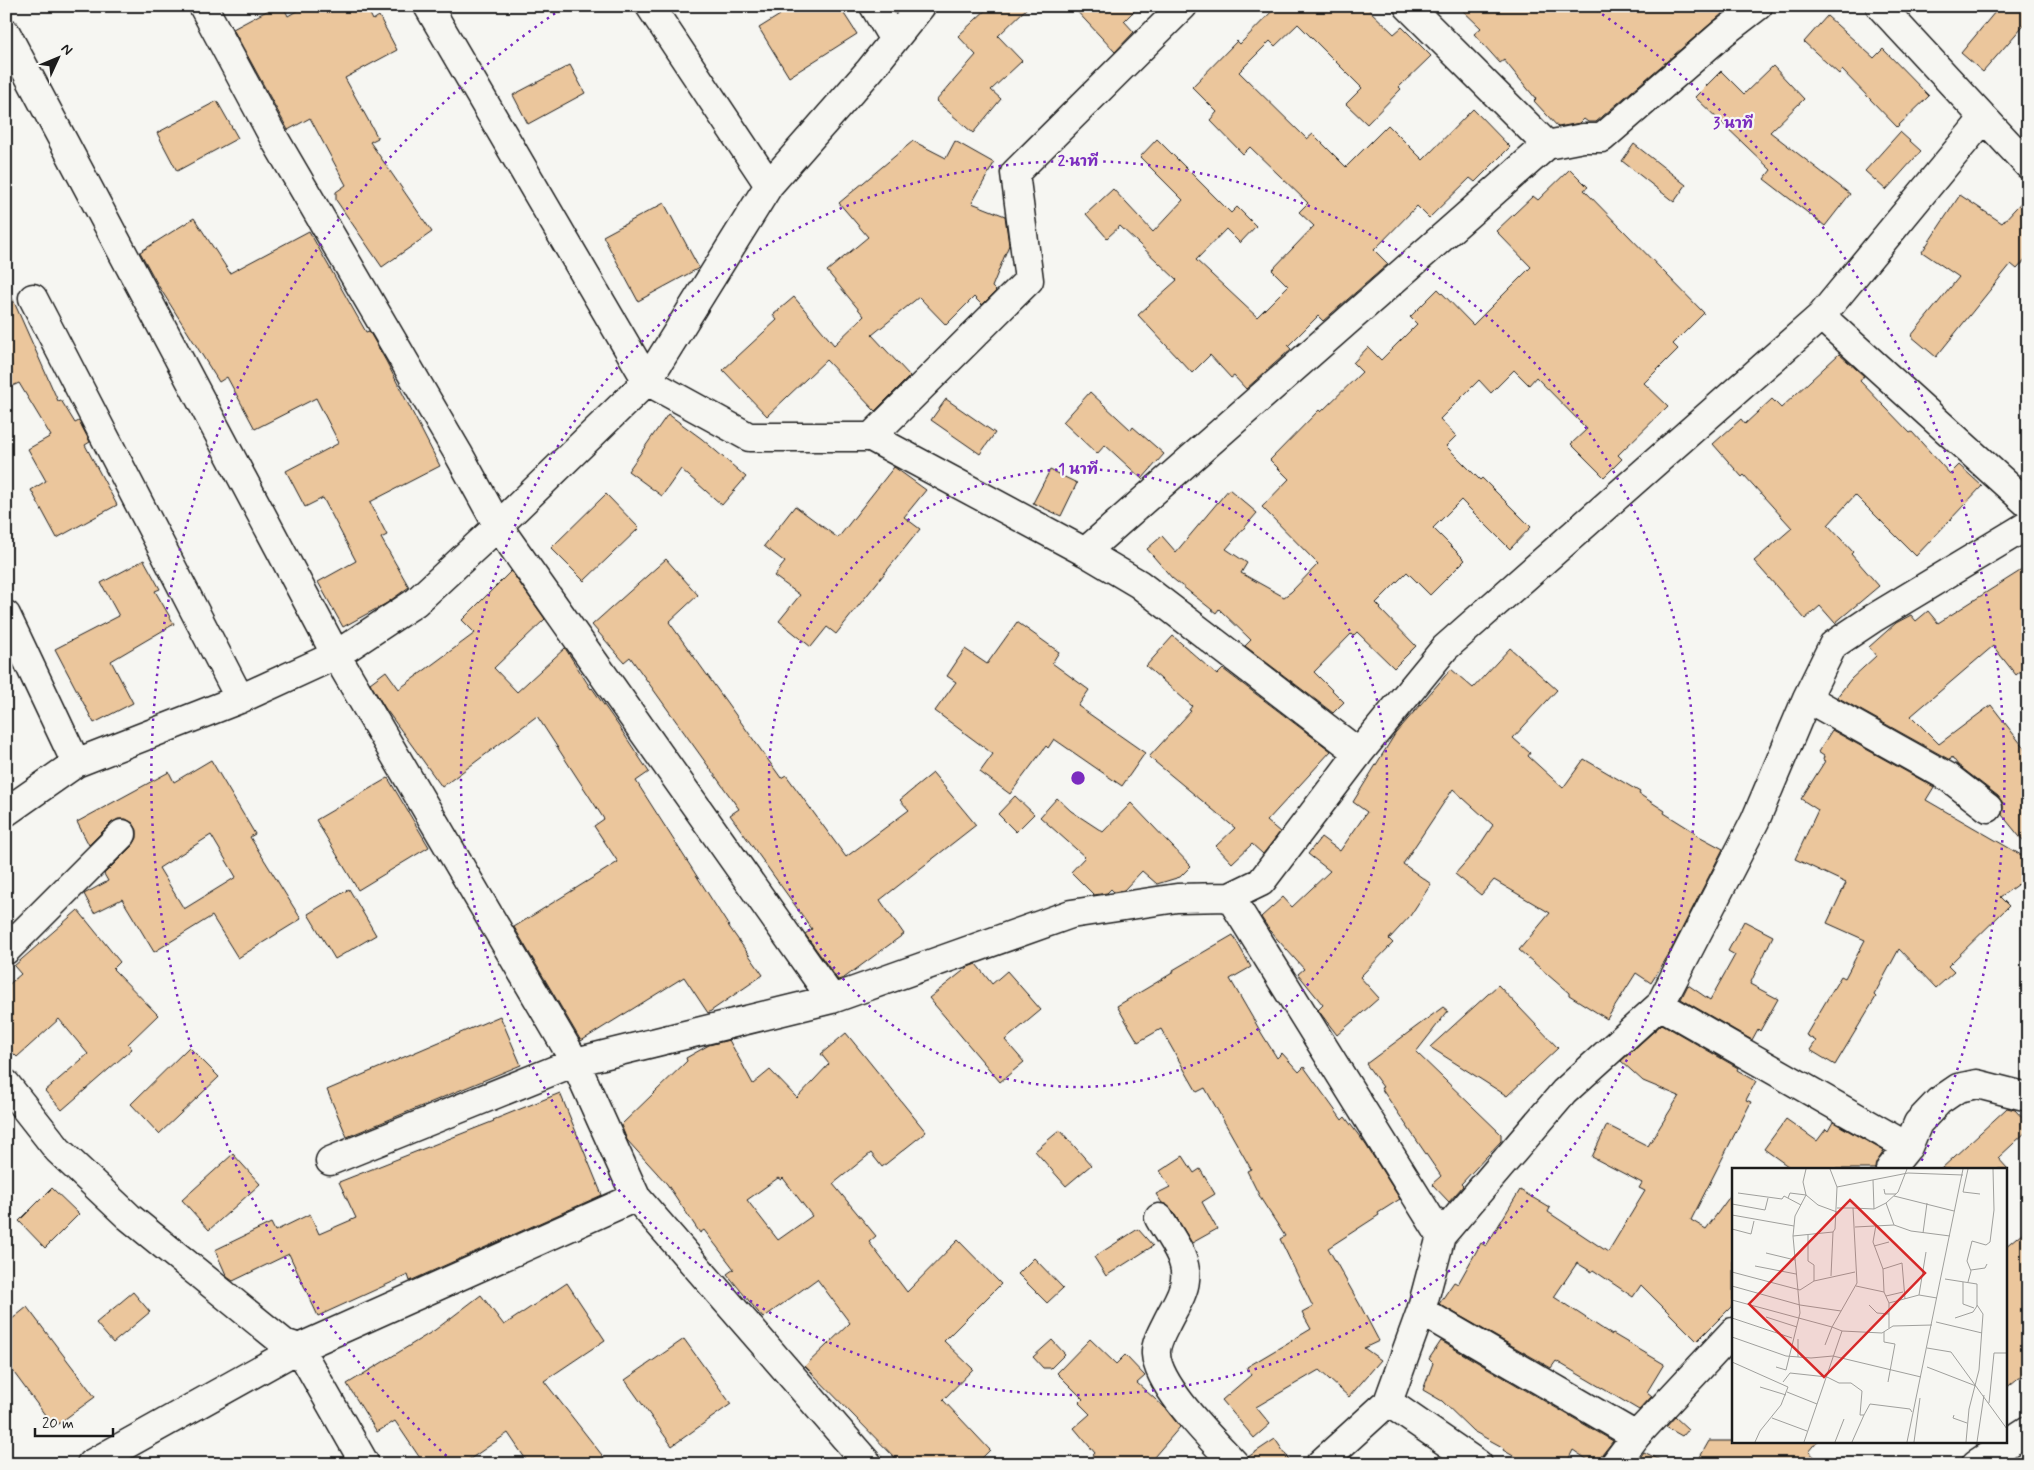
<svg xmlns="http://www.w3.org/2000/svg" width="2034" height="1470" font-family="Mynerve,'Playpen Sans Thai',sans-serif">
<rect width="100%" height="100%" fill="#f6f6f2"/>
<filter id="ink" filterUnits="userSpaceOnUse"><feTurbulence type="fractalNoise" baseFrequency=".02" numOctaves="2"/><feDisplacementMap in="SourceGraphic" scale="10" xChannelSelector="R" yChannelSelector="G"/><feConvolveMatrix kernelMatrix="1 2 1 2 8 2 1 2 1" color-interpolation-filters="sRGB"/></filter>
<g filter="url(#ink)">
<path fill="#ebc69c" stroke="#1c1c1c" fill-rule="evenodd" d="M 276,6 L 283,6 L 288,16 L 305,6 L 366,6 L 373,20 L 379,16 L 397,50 L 345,78 L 378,138 L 370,142 L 432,232 L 382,267 L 336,200 L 336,192 L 346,185 L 310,118 L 288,130 L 233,29 Z
M 774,6 L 839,6 L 857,34 L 789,77 L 759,28 L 780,15 Z
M 990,6 L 1029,6 L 998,36 L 1022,61 L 991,90 L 1001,99 L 973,133 L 936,101 L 976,55 L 958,36 Z
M 1072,6 L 1139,6 L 1124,21 L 1134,32 L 1115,52 Z
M 1277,6 L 1365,6 L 1394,34 L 1402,27 L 1431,56 L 1399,87 L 1401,89 L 1367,124 L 1346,104 L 1362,88 L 1298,24 L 1275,46 L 1270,41 L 1239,72 L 1307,139 L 1313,134 L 1346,167 L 1388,125 L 1423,160 L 1473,109 L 1510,147 L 1475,182 L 1470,178 L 1429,218 L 1417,206 L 1374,250 L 1388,264 L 1323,321 L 1318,316 L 1288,346 L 1291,349 L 1246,389 L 1234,376 L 1231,378 L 1210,355 L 1192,373 L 1138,315 L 1177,280 L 1120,226 L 1107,238 L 1086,214 L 1113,189 L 1153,232 L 1183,200 L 1140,157 L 1157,139 L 1231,213 L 1237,207 L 1256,226 L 1240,243 L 1226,229 L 1196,260 L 1257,317 L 1288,286 L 1272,270 L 1314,226 L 1299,212 L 1308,203 L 1250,147 L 1243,154 L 1210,120 L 1217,112 L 1192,87 L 1237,41 L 1240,44 Z
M 1458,6 L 1716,6 L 1723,13 L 1596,122 L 1588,122 L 1584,119 L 1580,123 L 1558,127 L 1534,101 L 1536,99 L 1504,60 L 1500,63 L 1474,34 L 1481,28 Z
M 2000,6 L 2028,6 L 2028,20 L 1983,72 L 1961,53 Z
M 1827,16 L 1874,58 L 1883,49 L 1929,96 L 1897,127 L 1842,70 L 1839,74 L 1804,42 Z
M 570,65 L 585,93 L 528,124 L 513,95 Z
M 1773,66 L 1804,99 L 1770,132 L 1850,194 L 1825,226 L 1764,179 L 1771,170 L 1695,97 L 1721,71 L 1744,94 Z
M 217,101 L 238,138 L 177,171 L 157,133 Z
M 1900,132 L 1921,151 L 1886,190 L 1865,171 Z
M 913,141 L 946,158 L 955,141 L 994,163 L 972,203 L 1005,216 L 1009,245 L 992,287 L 996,291 L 982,305 L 974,297 L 946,325 L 919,297 L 872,335 L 910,376 L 875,411 L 826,360 L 767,416 L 723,370 L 777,320 L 773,315 L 794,297 L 834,345 L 864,316 L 827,271 L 868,237 L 839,203 Z
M 1634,144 L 1686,185 L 1674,202 L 1622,161 Z
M 1570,169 L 1588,187 L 1584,190 L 1704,313 L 1673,344 L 1678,349 L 1644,383 L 1668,406 L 1618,455 L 1622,459 L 1604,477 L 1571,444 L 1587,429 L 1536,377 L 1529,385 L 1514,370 L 1491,393 L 1479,380 L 1440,419 L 1456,436 L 1446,446 L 1480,480 L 1482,478 L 1531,527 L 1510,549 L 1461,500 L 1433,528 L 1465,560 L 1430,595 L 1407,572 L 1376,603 L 1381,608 L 1380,609 L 1416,646 L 1394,668 L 1357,632 L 1353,636 L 1351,634 L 1314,672 L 1344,702 L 1333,713 L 1245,646 L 1251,640 L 1219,609 L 1216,613 L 1172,578 L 1147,549 L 1162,536 L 1176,552 L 1229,489 L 1257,513 L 1226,549 L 1247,563 L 1241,573 L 1284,597 L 1291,592 L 1318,564 L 1262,507 L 1289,479 L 1270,460 L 1319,410 L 1321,412 L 1362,372 L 1353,363 L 1368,347 L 1381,360 L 1417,324 L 1410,317 L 1438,289 L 1473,325 L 1531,267 L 1496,231 L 1533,196 L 1538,200 Z
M 1960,195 L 2002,223 L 2028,195 L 2028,257 L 2017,269 L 2011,264 L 1936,357 L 1911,336 L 1959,277 L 1922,252 Z
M 664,203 L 699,268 L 638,301 L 603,236 Z
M 194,218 L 230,273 L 309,231 L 366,332 L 369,331 L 386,361 L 440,466 L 370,502 L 387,535 L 381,538 L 409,587 L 387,603 L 343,627 L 318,582 L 356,561 L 323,498 L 305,507 L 286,471 L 339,443 L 316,398 L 255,429 L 227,377 L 219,382 L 158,285 L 140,252 Z
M 6,284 L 58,401 L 61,400 L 75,423 L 79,421 L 90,442 L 85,445 L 117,505 L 57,538 L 31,490 L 46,481 L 28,449 L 51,436 L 19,383 L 6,389 Z
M 1839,354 L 1864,376 L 1860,381 L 1910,433 L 1912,432 L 1950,474 L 1959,465 L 1982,486 L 1916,556 L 1855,495 L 1828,525 L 1853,552 L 1851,554 L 1879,586 L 1835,623 L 1820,606 L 1805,619 L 1754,561 L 1792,528 L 1744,475 L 1742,477 L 1713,444 L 1741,419 L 1745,424 L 1772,399 L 1781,408 Z
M 1090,392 L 1131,430 L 1133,427 L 1164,454 L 1142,479 L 1105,445 L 1097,454 L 1063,422 Z
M 946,399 L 995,433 L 980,454 L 931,420 Z
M 668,414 L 702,439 L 746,477 L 722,505 L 681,469 L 662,496 L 628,471 Z
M 894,467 L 926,490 L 904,517 L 920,529 L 836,634 L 827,627 L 811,647 L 779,621 L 800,595 L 774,576 L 785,562 L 764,546 L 795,506 L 838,538 Z
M 1050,470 L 1077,483 L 1061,516 L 1033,503 Z
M 606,494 L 639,528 L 584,581 L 551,548 Z
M 666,559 L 698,595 L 669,622 L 781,778 L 786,775 L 846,857 L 909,810 L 900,800 L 933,773 L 976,825 L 880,900 L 904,934 L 844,978 L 838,980 L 805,934 L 812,929 L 730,815 L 739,809 L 630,657 L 624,662 L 592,625 Z
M 144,560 L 160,589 L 155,591 L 174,624 L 111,661 L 133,703 L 94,723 L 55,649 L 119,616 L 101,583 Z
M 2028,566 L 2028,665 L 2016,675 L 1993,646 L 1911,716 L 1939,744 L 1991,705 L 2028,753 L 2028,847 L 2002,815 L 2003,810 L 2003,803 L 1998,796 L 1958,765 L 1952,757 L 1950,760 L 1837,697 L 1851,679 L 1876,656 L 1869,647 L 1896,623 L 1911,615 L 1916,621 L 1928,611 L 1938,623 Z
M 511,571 L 545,619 L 494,668 L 517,692 L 565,648 L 591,689 L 592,688 L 618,725 L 649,772 L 636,781 L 730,928 L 763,975 L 708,1013 L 684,977 L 581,1041 L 514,927 L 618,862 L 594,826 L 604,819 L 537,716 L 442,787 L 385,708 L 370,683 L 386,671 L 399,689 L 475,633 L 462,620 Z
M 1017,622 L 1059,652 L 1052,663 L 1089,690 L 1078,706 L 1145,753 L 1122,786 L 1054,739 L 1048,748 L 1046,746 L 1010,794 L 980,772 L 993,754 L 935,711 L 956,682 L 947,676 L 965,649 L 987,664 Z
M 1173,636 L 1217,675 L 1223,669 L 1331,751 L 1267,821 L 1280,832 L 1263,854 L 1252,844 L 1232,863 L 1216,846 L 1235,828 L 1149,757 L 1191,711 L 1189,710 L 1192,706 L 1146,666 Z
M 1510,648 L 1557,690 L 1513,738 L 1530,753 L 1528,756 L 1563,788 L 1584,759 L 1640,792 L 1639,794 L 1665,811 L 1664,813 L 1696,833 L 1695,834 L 1723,849 L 1669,954 L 1651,983 L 1636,973 L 1607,1019 L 1569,995 L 1569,993 L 1519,950 L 1550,913 L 1494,880 L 1481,895 L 1455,874 L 1477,849 L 1493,825 L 1453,789 L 1403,864 L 1431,884 L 1410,916 L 1389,939 L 1393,943 L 1360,977 L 1379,998 L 1337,1035 L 1318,1010 L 1323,1005 L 1298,974 L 1304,969 L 1270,931 L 1261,917 L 1283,897 L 1292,907 L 1330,871 L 1308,854 L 1321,837 L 1340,851 L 1367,812 L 1353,802 L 1395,734 L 1451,669 L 1473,688 Z
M 1832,730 L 1934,787 L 1926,800 L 2028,859 L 2028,877 L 2000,897 L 2009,906 L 1948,966 L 1954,972 L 1936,988 L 1899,949 L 1874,995 L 1876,997 L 1835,1065 L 1810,1050 L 1816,1041 L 1806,1035 L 1841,976 L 1845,978 L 1865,940 L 1827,923 L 1846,883 L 1795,859 L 1818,810 L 1801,799 L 1825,761 L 1823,760 L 1824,756 L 1818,752 Z
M 211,760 L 255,834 L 250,837 L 301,919 L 238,958 L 212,916 L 154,952 L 122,899 L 94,913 L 84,894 L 108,881 L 104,874 L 133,845 L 137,838 L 137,830 L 133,823 L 126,819 L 118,819 L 111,823 L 89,845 L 77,822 L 169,772 L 174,782 ZM 211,835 L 236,877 L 184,909 L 159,868 Z
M 388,778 L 429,847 L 358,890 L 316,820 Z
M 1015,796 L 1034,814 L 1016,832 L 998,814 Z
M 1057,798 L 1071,811 L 1103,832 L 1131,803 L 1191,866 L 1180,877 L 1157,884 L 1142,871 L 1124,890 L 1114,892 L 1111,889 L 1107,893 L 1094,895 L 1071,872 L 1085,857 L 1040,817 Z
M 349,889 L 376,935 L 335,959 L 308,914 Z
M 78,910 L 120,962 L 113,969 L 158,1015 L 128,1044 L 132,1049 L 62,1110 L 45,1091 L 88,1054 L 59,1019 L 17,1057 L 6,1046 L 6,987 L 21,974 L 14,966 Z
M 1744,921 L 1773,936 L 1750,984 L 1778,999 L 1760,1031 L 1758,1029 L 1752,1040 L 1681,999 L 1688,985 L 1710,1000 L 1735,955 L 1728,951 Z
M 1233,935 L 1251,967 L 1230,979 L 1262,1034 L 1277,1058 L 1282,1053 L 1299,1072 L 1304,1067 L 1342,1120 L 1345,1117 L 1366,1145 L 1400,1199 L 1378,1213 L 1379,1215 L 1328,1248 L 1360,1305 L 1379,1341 L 1364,1348 L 1381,1360 L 1349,1397 L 1319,1370 L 1256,1407 L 1270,1424 L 1254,1438 L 1222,1400 L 1251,1375 L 1247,1367 L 1311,1329 L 1302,1313 L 1313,1307 L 1280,1239 L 1285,1236 L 1261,1199 L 1247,1171 L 1251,1169 L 1205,1088 L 1197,1092 L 1161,1029 L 1138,1042 L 1117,1006 L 1174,972 L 1173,970 Z
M 976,964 L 992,984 L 1007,971 L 1041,1010 L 1005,1040 L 1024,1062 L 1000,1082 L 929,998 L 968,967 Z
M 1498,985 L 1558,1048 L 1507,1096 L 1430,1047 Z
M 1443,1007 L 1448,1011 L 1416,1052 L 1501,1134 L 1501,1141 L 1461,1184 L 1463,1186 L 1449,1202 L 1432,1184 L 1441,1176 L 1381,1088 L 1383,1087 L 1366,1064 Z
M 500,1016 L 521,1065 L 347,1137 L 327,1090 Z
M 1662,1024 L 1738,1068 L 1737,1070 L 1756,1081 L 1746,1100 L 1751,1102 L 1691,1220 L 1706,1229 L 1733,1192 L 1733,1305 L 1697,1341 L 1641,1285 L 1633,1297 L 1593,1270 L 1592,1272 L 1577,1263 L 1554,1297 L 1612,1335 L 1613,1334 L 1664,1364 L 1647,1392 L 1652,1396 L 1639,1410 L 1556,1361 L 1551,1368 L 1439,1304 L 1454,1282 L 1458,1284 L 1481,1243 L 1486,1246 L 1520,1190 L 1550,1208 L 1548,1212 L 1608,1252 L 1645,1191 L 1639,1188 L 1642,1183 L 1592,1157 L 1607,1125 L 1648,1146 L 1679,1096 L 1643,1081 L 1621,1061 Z
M 846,1033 L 926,1132 L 882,1167 L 871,1153 L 833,1184 L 876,1236 L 869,1242 L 907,1292 L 958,1240 L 1001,1284 L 944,1341 L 973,1369 L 943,1400 L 990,1450 L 976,1464 L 901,1464 L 805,1366 L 850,1323 L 817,1279 L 763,1318 L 727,1274 L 734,1269 L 704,1230 L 700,1233 L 667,1184 L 627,1140 L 621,1125 L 687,1061 L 686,1058 L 709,1045 L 729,1040 L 753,1084 L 770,1070 L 797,1098 L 829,1064 L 821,1054 ZM 778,1178 L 781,1180 L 783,1178 L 812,1216 L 778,1240 L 747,1200 Z
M 189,1047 L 219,1077 L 159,1134 L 131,1104 Z
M 560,1093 L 602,1195 L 410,1281 L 408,1275 L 318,1316 L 289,1254 L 233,1281 L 227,1277 L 215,1250 L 271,1223 L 275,1231 L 310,1214 L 319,1234 L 356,1218 L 339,1182 L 494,1121 L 493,1120 Z
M 2007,1108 L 2015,1110 L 2028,1124 L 2028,1130 L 1998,1158 L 2008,1169 L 1941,1169 Z
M 1786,1119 L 1817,1141 L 1826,1129 L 1828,1131 L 1833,1122 L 1884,1151 L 1878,1160 L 1875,1169 L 1792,1169 L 1764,1149 Z
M 1060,1130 L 1091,1165 L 1066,1186 L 1035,1151 Z
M 233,1154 L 260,1184 L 209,1230 L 182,1200 Z
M 1183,1156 L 1194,1173 L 1200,1169 L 1215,1194 L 1202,1202 L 1217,1229 L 1192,1243 L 1172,1210 L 1167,1205 L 1162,1203 L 1156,1194 L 1170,1187 L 1160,1171 Z
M 52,1188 L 79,1214 L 45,1248 L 19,1221 Z
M 2028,1228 L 2028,1370 L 2005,1389 L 2005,1247 Z
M 1138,1229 L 1153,1246 L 1106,1276 L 1094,1257 Z
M 1034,1258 L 1063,1288 L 1047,1303 L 1018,1274 Z
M 567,1283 L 605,1340 L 544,1381 L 609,1464 L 529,1464 L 508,1433 L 463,1464 L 424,1464 L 395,1421 L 377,1432 L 347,1384 L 435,1330 L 481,1295 L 504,1325 Z
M 133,1292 L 150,1312 L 113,1343 L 96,1323 Z
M 27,1307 L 95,1397 L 54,1427 L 6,1362 L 6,1324 Z
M 684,1339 L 731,1404 L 672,1446 L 625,1380 Z
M 1090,1339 L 1116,1364 L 1125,1355 L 1145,1376 L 1137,1383 L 1164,1407 L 1180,1427 L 1148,1464 L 1085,1464 L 1095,1453 L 1074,1428 L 1090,1414 L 1079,1403 L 1083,1399 L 1057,1373 Z
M 1052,1340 L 1065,1354 L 1051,1368 L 1043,1368 L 1033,1357 Z
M 1441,1341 L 1613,1441 L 1602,1455 L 1600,1464 L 1594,1464 L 1573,1450 L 1566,1464 L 1527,1464 L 1503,1450 L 1504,1448 L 1473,1431 L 1442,1401 L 1423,1390 L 1433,1363 L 1429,1359 Z
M 1675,1417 L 1688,1429 L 1682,1436 L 1666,1427 Z
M 1275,1439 L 1292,1464 L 1250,1464 L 1248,1457 Z
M 1709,1441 L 1818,1441 L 1809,1452 L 1823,1464 L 1696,1464 Z
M 1644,1452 L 1668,1464 L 1635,1464 Z"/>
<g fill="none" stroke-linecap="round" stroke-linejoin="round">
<defs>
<path id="minor" d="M 203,6 L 274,138 L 458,453 L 498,526 L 832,999
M 428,6 L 647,381 L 749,437 L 871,437 L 1085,552 L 1139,584 L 1359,753
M 650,6 L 769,185
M 874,6 L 894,40
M 1408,6 L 1547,145 L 1583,138 L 1602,138 L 1723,33 L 1758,6
M 1880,6 L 1984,118
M 6,33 L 336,655 L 575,1062 L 330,1161
M 33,298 L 240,699
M 1821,316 L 2028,504
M 871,437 L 1029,280 L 1015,173 L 1183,6
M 1085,552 L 1547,145
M 6,615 L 76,763
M 1807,698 L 1948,777 L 1988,808
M 6,812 L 76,763 L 240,699 L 336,655 L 416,602 L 498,526 L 647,381 L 769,185 L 870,70 L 921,6
M 1230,897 L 1441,1236
M 6,950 L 122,834
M 1660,1005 L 1908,1147 L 1890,1169
M 6,1084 L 58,1150 L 129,1217 L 284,1343 L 299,1348 L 365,1464
M 1908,1147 L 1918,1123 L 1939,1101 L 1958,1088 L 1977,1084 L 2028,1097
M 636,1197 L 868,1464
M 1159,1218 C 1169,1236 1188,1258 1185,1280 C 1184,1294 1173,1309 1167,1322 C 1163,1330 1155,1344 1156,1354 C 1158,1387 1212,1439 1235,1464
M 1421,1311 L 1636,1436
M 1388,1402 L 1478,1464
M 91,1464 L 299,1348 L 636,1197 L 575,1062 L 832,999 L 1071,914 L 1177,898 L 1230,897 L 1261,882 L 1359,753 L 1445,648 L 1821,316 L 1984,118 L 2028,165
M 1320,1464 L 1388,1402 L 1421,1311 L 1441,1236 L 1564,1092 L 1660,1005 L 1755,821 L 1807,698 L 1833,645 L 1872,619 L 2028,525
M 1615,1464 L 1636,1436 L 1733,1332
M 1976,1464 L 2028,1430"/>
</defs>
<use href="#minor" stroke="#1c1c1c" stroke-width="31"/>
<use href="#minor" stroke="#f6f6f2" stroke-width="28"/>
</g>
</g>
<g fill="none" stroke="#7b2cbf" stroke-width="2.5" stroke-dasharray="2.5 5">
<circle cx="1078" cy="778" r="309"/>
<circle cx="1078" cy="778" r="617"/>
<path d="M452 1461A926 926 0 0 1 560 10M1596 10A926 926 0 0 1 1921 1162"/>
</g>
<g transform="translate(1732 1168)">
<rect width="275" height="275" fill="#f6f6f2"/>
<path fill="none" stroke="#9f9f9c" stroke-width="1" d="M 141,12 L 142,41M 105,19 L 176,5 L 231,7M 152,21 L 153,26 L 164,26M 231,24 L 248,26M 231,24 L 236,1M 6,25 L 50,31 L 52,28 L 69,37M 162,28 L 222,43M 56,30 L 58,25 L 74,27 L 86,37 L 105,44M 154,35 L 162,57M 0,36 L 33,42 L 36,30M 105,40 L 121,40M 0,47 L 62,58M 144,57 L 141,74 L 151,101 L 152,124 L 157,135 L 157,160M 123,59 L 162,57 L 179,63 L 218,68M 0,61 L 19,66 L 22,53M 191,65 L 195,35M 76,67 L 76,93 L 82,97 L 82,113M 61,68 L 101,64 L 103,61 L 105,19 L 98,1M 142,78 L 157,74M 34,85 L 63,92M 23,98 L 64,106M 151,101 L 170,95 L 173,131M 239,102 L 253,100 L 255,96M 0,104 L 68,122 L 82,113 L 123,104M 99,108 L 101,64M 213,111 L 245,116 L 245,138 L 241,144 L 223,150M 231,114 L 231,136 L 242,140M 236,114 L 239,103 L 235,93 L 240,73 L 254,77 L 258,74 L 262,42 L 261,1M 0,118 L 68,137 L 109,143M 124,118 L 152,124M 187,127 L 205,130M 154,128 L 171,124M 0,132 L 100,159 L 93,177M 157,135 L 187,127 L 194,84M 137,137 L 145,145 L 157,146M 34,149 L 65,159M 0,150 L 60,170M 204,154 L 250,165M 110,163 L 150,165 L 161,158 L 200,157M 152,164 L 152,174 L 163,176 L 156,214M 0,169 L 54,188 L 79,190 L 101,188 L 189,209M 66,171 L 66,189M 195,180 L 219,184 L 275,261M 0,194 L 56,219 L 49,237 L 28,263 L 23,274M 44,199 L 54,202 L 68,145 L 61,68 L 63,48 L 74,27 L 71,14 L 74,1M 195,199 L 244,218M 51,214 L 58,205 L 95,209 L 107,215 L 119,215 L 130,223 L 128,247 L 132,247 L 138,236 L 178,241 L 180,244M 28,219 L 54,227M 55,224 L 85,236M 257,235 L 262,185 L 275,185M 222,247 L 221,250 L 235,255M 40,250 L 75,263M 72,274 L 110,163 L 100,159 L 125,115 L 121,40 L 142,41 L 154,35 L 166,24 L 175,1M 103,274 L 112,251M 120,274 L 132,247M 175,274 L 231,1M 182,274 L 188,230M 234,274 L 237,241 L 247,202 L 251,146 L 245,137M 245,274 L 252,227"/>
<path fill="#d62828" fill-opacity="0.15" stroke="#d62828" stroke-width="2.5" d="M 118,32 L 193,105 L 92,209 L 17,136 Z"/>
<rect width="275" height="275" fill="none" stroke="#1c1c1c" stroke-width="2.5"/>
</g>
<circle cx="1078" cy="778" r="8" fill="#7b2cbf" stroke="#f6f6f2" stroke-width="2.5"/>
<g font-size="15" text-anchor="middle" font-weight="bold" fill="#7b2cbf" stroke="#f6f6f2" stroke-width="4.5" stroke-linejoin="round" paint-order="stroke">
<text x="1733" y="128">3 นาที</text>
<text x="1078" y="166">2 นาที</text>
<text x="1078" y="474">1 นาที</text>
</g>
<rect width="2034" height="1470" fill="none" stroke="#f6f6f2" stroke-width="25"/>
<rect x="12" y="12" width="2009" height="1445" fill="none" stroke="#1c1c1c" stroke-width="2" filter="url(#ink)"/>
<g transform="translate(58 58) rotate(46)" stroke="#f6f6f2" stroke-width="4" paint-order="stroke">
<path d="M0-4L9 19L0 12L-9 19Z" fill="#1c1c1c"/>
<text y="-8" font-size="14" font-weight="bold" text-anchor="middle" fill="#1c1c1c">N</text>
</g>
<path d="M35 1428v8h78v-8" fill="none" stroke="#1c1c1c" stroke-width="2.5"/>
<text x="42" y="1428" font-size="15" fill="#1c1c1c" stroke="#f6f6f2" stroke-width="4" paint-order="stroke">20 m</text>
</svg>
